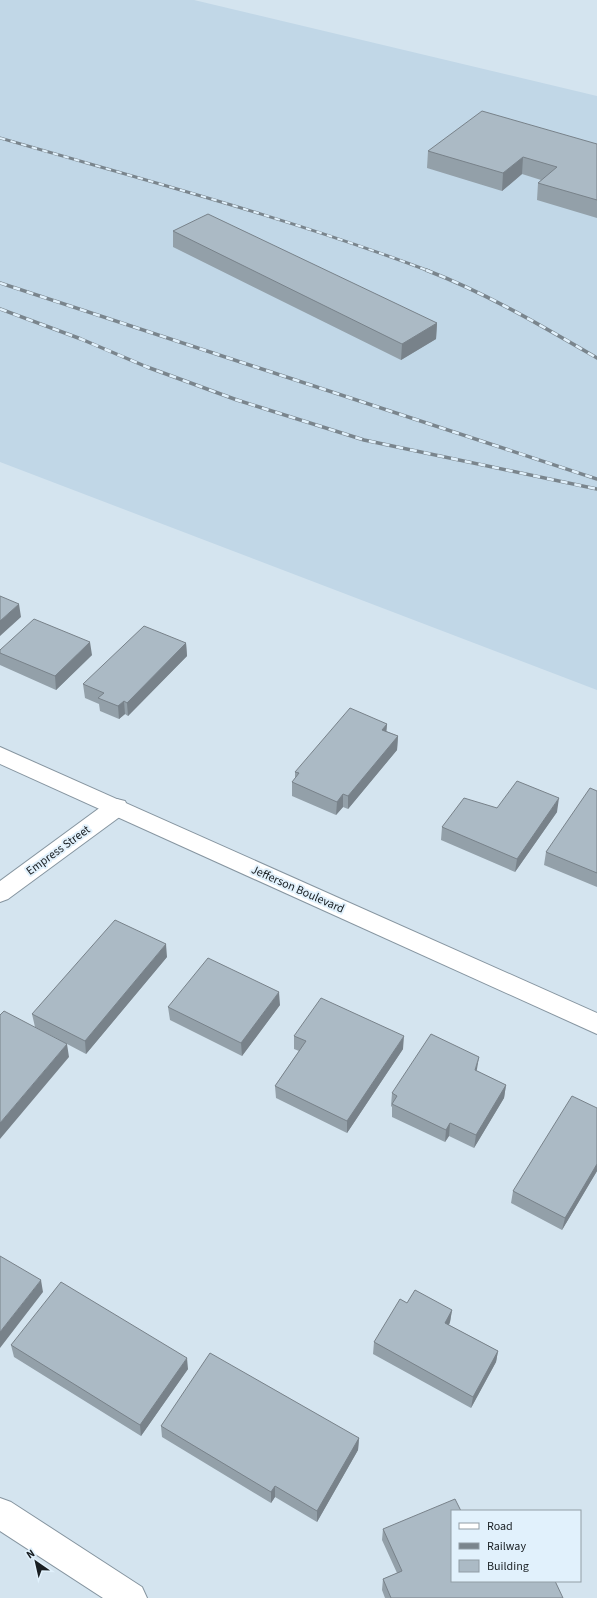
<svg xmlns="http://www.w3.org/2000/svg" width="597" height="1598" font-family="'Source Sans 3',sans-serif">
<rect width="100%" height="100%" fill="#d4e4ef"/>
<path fill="#c1d7e7" d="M 0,0 L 194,0 L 597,96 L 597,690 L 0,462 Z"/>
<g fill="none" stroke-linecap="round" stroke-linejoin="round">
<defs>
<path id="minor" d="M 117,799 L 125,801 L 128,807 L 125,813 L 8,899 L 0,902 L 0,881 L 109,801 Z
M 0,1498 L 11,1502 L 142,1587 L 147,1598 L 103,1598 L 0,1531 Z"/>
<path id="tertiary" d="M 0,747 L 597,1013 L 597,1034 L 0,764 Z"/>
</defs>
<use href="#minor" stroke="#8695a0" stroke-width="2"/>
<use href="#tertiary" stroke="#8695a0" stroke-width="2"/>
<use href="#minor" fill="#fff" fill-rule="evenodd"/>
<use href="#tertiary" fill="#fff" fill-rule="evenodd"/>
<defs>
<path id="rail-far1" d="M 0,138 C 144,180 289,218 429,271"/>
<path id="rail" d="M 426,270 C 486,293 542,326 597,358
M 0,283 L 597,479
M 0,309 L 81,339 L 147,367 L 237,400 L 364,440 L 597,489"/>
</defs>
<use href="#rail-far1" stroke="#7a858d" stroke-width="3"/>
<use href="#rail" stroke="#7a858d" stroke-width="3.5"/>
<use href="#rail-far1" stroke="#e1f1fc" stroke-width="2" stroke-dasharray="5.5" stroke-linecap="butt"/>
<use href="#rail" stroke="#e1f1fc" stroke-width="2.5" stroke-dasharray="7" stroke-linecap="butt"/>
</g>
<path fill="#93a0a9" d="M 597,144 L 597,218 L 537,200 L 538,183 L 541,180 L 522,174 L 502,191 L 427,168 L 428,151 Z
M 173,231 L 437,323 L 436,339 L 401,360 L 173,247 Z
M 186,643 L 187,656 L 128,716 L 125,714 L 119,719 L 100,711 L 99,704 L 85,698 L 83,684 Z
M 0,650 L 92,655 L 56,690 L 0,665 Z
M 387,724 L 386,731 L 398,736 L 397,750 L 348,809 L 343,807 L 336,815 L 292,796 L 292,782 L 295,779 L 295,772 Z
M 597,791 L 597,887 L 544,865 L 546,852 Z
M 497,808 L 557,812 L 515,872 L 441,840 L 442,827 Z
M 167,957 L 86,1054 L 35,1027 L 32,1014 Z
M 280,1005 L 242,1056 L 170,1020 L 168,1007 Z
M 294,1036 L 403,1049 L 347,1133 L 276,1098 L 275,1086 L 299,1051 L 294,1049 Z
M 477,1071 L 506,1085 L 504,1098 L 474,1148 L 449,1136 L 445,1142 L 392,1117 L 392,1107 L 391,1106 L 392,1093 Z
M 597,1108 L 597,1171 L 562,1230 L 511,1203 L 513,1191 Z
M 407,1303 L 452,1310 L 450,1322 L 449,1325 L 498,1351 L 496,1362 L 471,1408 L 373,1354 L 374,1342 Z
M 11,1345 L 188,1369 L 141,1436 L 14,1357 Z
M 161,1426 L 359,1438 L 358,1450 L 317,1522 L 275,1497 L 271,1503 L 162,1437 Z
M 383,1529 L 452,1581 L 563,1598 L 385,1598 L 382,1590 L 383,1579 L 397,1573 L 382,1540 Z"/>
<path fill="#78828a" d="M 523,157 L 522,174 L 502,191 L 503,173 Z
M 437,323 L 436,339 L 401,360 L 402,344 Z
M 19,604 L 21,617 L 0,636 L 0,621 Z
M 90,642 L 92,655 L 56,690 L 55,676 Z
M 186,643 L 187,656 L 128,716 L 127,703 Z
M 124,701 L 125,714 L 119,719 L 118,706 Z
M 387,724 L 386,737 L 382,730 Z
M 398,736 L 397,750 L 348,809 L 348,796 Z
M 343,794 L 343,807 L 336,815 L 337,802 Z
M 559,798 L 557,812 L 515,872 L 517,859 Z
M 166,944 L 167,957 L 86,1054 L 85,1041 Z
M 279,992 L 280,1005 L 242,1056 L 241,1043 Z
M 404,1036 L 403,1049 L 347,1133 L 347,1121 Z
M 67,1044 L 69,1057 L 0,1139 L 0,1123 Z
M 479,1057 L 477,1069 L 474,1083 L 475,1070 Z
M 506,1085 L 504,1098 L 474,1148 L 476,1135 Z
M 450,1123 L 449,1136 L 445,1142 L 446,1130 Z
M 597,1164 L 597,1171 L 562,1230 L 565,1218 Z
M 41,1280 L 43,1292 L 0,1348 L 0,1332 Z
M 452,1310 L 450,1322 L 444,1335 L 445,1323 Z
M 498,1351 L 496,1362 L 471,1408 L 473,1397 Z
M 187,1358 L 188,1369 L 141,1436 L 140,1425 Z
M 359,1438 L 358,1450 L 317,1522 L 317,1511 Z
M 275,1486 L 275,1497 L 271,1503 L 271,1492 Z"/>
<path fill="#abbac5" stroke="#78828a" d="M 482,111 L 597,144 L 597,200 L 538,183 L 557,167 L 523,157 L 503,173 L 428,151 Z
M 208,214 L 437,323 L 402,344 L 173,231 Z
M 0,596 L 19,604 L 0,621 Z
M 34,619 L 90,642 L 55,676 L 0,653 L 0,650 Z
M 144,626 L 186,643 L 127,703 L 124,701 L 118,706 L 98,698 L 104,693 L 83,684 Z
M 350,708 L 387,724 L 382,730 L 398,736 L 348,796 L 343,794 L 337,802 L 292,782 L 299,773 L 295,772 Z
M 517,781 L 559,798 L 517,859 L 442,827 L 464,798 L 497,808 Z
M 590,788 L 597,791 L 597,873 L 546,852 Z
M 115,920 L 166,944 L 85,1041 L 32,1014 Z
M 208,958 L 279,992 L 241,1043 L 168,1007 Z
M 321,998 L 404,1036 L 347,1121 L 275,1086 L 306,1041 L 294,1036 Z
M 4,1011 L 67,1044 L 0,1123 L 0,1015 Z
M 431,1034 L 479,1057 L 475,1070 L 506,1085 L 476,1135 L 450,1123 L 446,1130 L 392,1104 L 397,1096 L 392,1093 Z
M 572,1096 L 597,1108 L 597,1164 L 565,1218 L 513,1191 Z
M 0,1256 L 41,1280 L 0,1332 Z
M 61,1282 L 187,1358 L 140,1425 L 11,1345 Z
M 415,1290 L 452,1310 L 445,1323 L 498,1351 L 473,1397 L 374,1342 L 400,1299 L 407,1303 Z
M 210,1353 L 359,1438 L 317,1511 L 275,1486 L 271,1492 L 161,1426 Z
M 455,1499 L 461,1511 L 452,1511 L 452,1581 L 555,1581 L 563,1598 L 391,1598 L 383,1579 L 402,1571 L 383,1529 Z"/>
<g text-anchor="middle" stroke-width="4" stroke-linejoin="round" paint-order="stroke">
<g font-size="12" fill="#181e22" stroke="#e1f1fc">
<text transform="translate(58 850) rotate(-36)" y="4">Empress Street</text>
<text transform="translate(298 889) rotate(24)" y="4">Jefferson Boulevard</text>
</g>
</g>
<rect x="451" y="1510" width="130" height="72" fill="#e1f1fc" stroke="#919da5"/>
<rect x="459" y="1523" width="20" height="6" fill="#ffffff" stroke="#919da5"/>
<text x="487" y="1530" font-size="12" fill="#181e22">Road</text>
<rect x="459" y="1543" width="20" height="6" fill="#7a858d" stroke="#919da5"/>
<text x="487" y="1550" font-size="12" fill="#181e22">Railway</text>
<rect x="459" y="1560" width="20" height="12" fill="#abbac5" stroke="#919da5"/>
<text x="487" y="1570" font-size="12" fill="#181e22">Building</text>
<g transform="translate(36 1562) rotate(326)" stroke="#e1f1fc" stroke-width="3" paint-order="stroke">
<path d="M0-3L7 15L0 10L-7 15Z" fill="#181e22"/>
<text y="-6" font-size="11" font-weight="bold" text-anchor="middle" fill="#181e22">N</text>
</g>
</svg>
